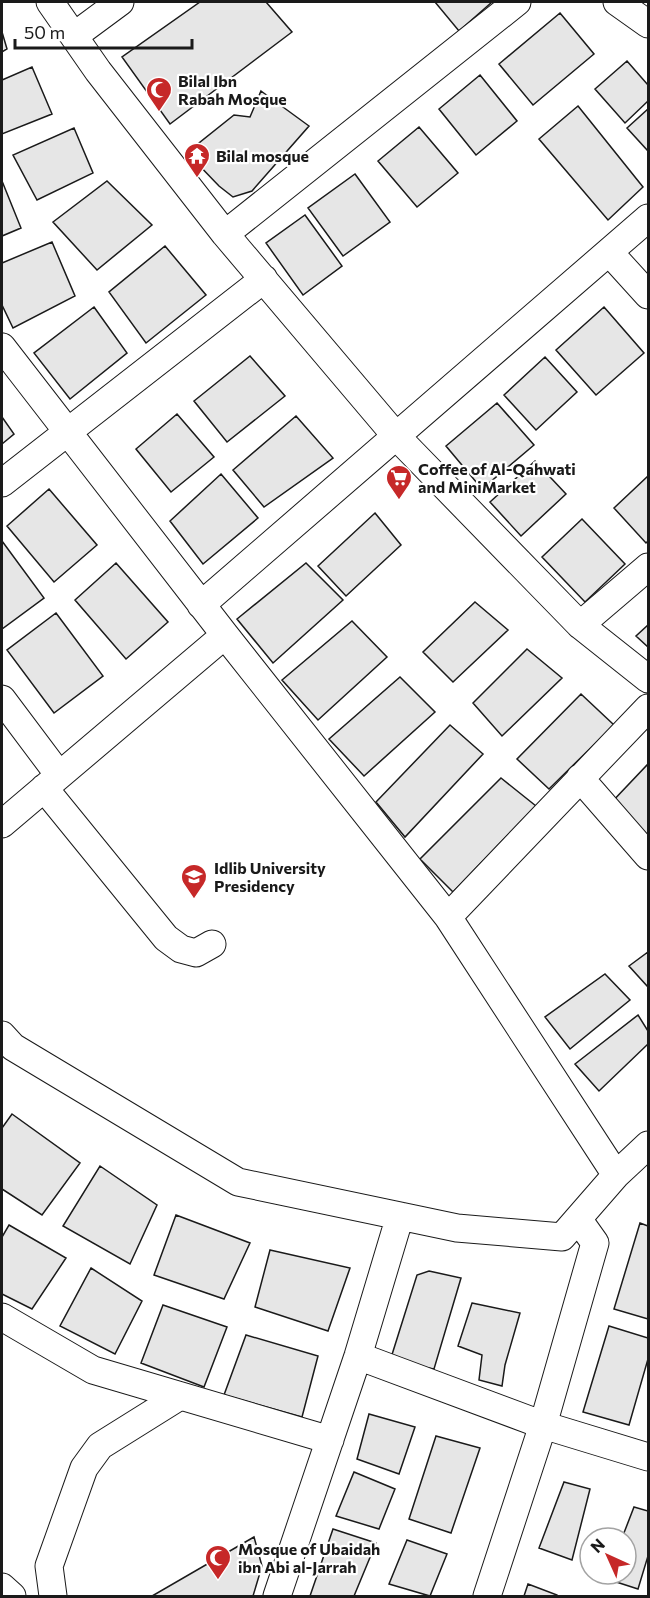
<svg xmlns="http://www.w3.org/2000/svg" width="650" height="1598" font-family="Commissioner,sans-serif">
<rect width="100%" height="100%" fill="#fff"/>
<path fill="#e6e6e6" stroke="#1a1a1a" stroke-width="1.5" d="M 200,2 L 266,2 L 292,32 L 170,124 L 122,57 Z
M 435,2 L 492,2 L 459,31 Z
M 560,13 L 594,54 L 533,105 L 499,64 Z
M 2,32 L 7,49 L 2,52 Z
M 627,61 L 648,85 L 648,101 L 625,123 L 595,89 Z
M 32,67 L 52,114 L 2,134 L 2,80 Z
M 480,75 L 517,121 L 476,155 L 439,109 Z
M 261,91 L 309,126 L 252,191 L 233,197 L 219,186 L 194,160 L 199,143 L 234,115 L 250,117 Z
M 578,106 L 643,187 L 608,220 L 539,139 Z
M 648,109 L 648,151 L 627,128 Z
M 419,127 L 458,173 L 417,207 L 378,161 Z
M 74,128 L 93,173 L 37,200 L 13,155 Z
M 355,174 L 390,222 L 343,256 L 308,208 Z
M 2,181 L 21,228 L 2,236 Z
M 107,181 L 152,225 L 97,270 L 53,222 Z
M 305,215 L 342,266 L 303,295 L 266,243 Z
M 52,242 L 75,296 L 13,328 L 2,305 L 2,263 Z
M 165,246 L 206,295 L 146,343 L 109,292 Z
M 94,307 L 127,353 L 70,399 L 34,353 Z
M 604,307 L 644,353 L 596,395 L 556,350 Z
M 250,356 L 285,396 L 227,442 L 194,401 Z
M 545,357 L 577,392 L 536,430 L 504,395 Z
M 497,403 L 534,445 L 482,489 L 446,446 Z
M 177,414 L 214,457 L 171,492 L 136,449 Z
M 296,416 L 333,458 L 264,507 L 233,470 Z
M 2,417 L 14,434 L 2,444 Z
M 535,461 L 566,494 L 521,536 L 490,502 Z
M 221,474 L 258,518 L 203,564 L 170,521 Z
M 648,476 L 648,541 L 646,543 L 614,508 Z
M 49,489 L 97,545 L 54,582 L 7,526 Z
M 375,513 L 401,545 L 346,596 L 318,566 Z
M 582,519 L 625,564 L 585,602 L 542,557 Z
M 2,541 L 44,598 L 2,629 Z
M 116,563 L 168,622 L 126,659 L 75,600 Z
M 306,563 L 343,600 L 273,663 L 237,619 Z
M 475,602 L 508,630 L 453,682 L 423,652 Z
M 56,613 L 103,676 L 54,713 L 7,650 Z
M 352,621 L 387,657 L 318,720 L 282,680 Z
M 648,625 L 648,647 L 636,636 Z
M 527,649 L 562,678 L 502,736 L 473,703 Z
M 400,677 L 435,712 L 364,776 L 329,739 Z
M 581,694 L 614,725 L 549,789 L 517,759 Z
M 450,725 L 483,754 L 405,837 L 376,802 Z
M 648,764 L 648,839 L 610,804 Z
M 501,778 L 536,806 L 453,892 L 420,859 Z
M 648,952 L 648,987 L 629,966 Z
M 605,974 L 630,1000 L 570,1049 L 545,1017 Z
M 638,1015 L 648,1031 L 648,1044 L 599,1091 L 575,1064 Z
M 12,1114 L 80,1163 L 42,1215 L 2,1189 L 2,1128 Z
M 100,1166 L 157,1205 L 130,1264 L 63,1226 Z
M 176,1215 L 250,1243 L 224,1299 L 154,1275 Z
M 640,1223 L 648,1226 L 648,1319 L 614,1309 Z
M 9,1225 L 66,1258 L 32,1309 L 2,1294 L 2,1237 Z
M 270,1250 L 350,1268 L 328,1331 L 255,1307 Z
M 91,1268 L 142,1301 L 115,1354 L 60,1326 Z
M 429,1271 L 461,1278 L 434,1369 L 390,1361 L 417,1275 Z
M 472,1303 L 520,1313 L 505,1365 L 502,1386 L 479,1380 L 482,1355 L 458,1346 Z
M 163,1305 L 227,1327 L 204,1387 L 141,1363 Z
M 609,1326 L 648,1338 L 648,1359 L 629,1425 L 583,1412 Z
M 246,1335 L 318,1356 L 302,1417 L 224,1395 Z
M 369,1414 L 415,1427 L 399,1474 L 357,1459 Z
M 436,1436 L 480,1448 L 451,1533 L 409,1519 Z
M 354,1472 L 395,1489 L 379,1529 L 336,1516 Z
M 564,1482 L 590,1489 L 572,1560 L 539,1548 Z
M 634,1507 L 648,1511 L 648,1556 L 638,1589 L 607,1579 L 609,1574 L 626,1574 L 626,1538 L 622,1538 Z
M 333,1529 L 376,1543 L 354,1596 L 310,1596 Z
M 254,1537 L 262,1566 L 253,1596 L 152,1596 Z
M 407,1540 L 447,1554 L 430,1596 L 389,1584 Z
M 528,1584 L 557,1595 L 557,1596 L 524,1596 Z"/>
<g fill="none" stroke-linecap="round" stroke-linejoin="round">
<defs>
<path id="minor" d="M 50,2 L 98,71 L 225,234 L 396,436 L 580,625 L 648,679
M 617,2 L 648,24
M 74,36 L 120,2
M 225,234 L 517,2
M 609,252 L 648,295
M 2,347 L 225,635 L 448,917 L 616,1175
M 2,483 L 264,279
M 201,605 L 648,218
M 580,625 L 648,567
M 2,699 L 59,775
M 580,778 L 648,856
M 44,788 L 166,938 L 181,949 L 196,953 L 212,944
M 2,824 L 225,635
M 448,917 L 648,708
M 2,1035 L 13,1047 L 238,1182 L 457,1228 L 562,1237 L 616,1175 L 648,1145
M 2,1317 L 93,1370 L 330,1440
M 358,1356 L 543,1425 L 648,1457
M 2,1587 L 12,1596
M 53,1596 L 49,1566 L 84,1468 L 100,1446 L 180,1396
M 277,1596 L 358,1356 L 400,1216
M 487,1596 L 543,1425 L 595,1243 L 578,1219"/>
</defs>
<use href="#minor" stroke="#1a1a1a" stroke-width="29"/>
<use href="#minor" stroke="#fff" stroke-width="27"/>
</g>
<defs>
<symbol id="mosque-pin" viewBox="-11 -11 22 30"><path d="M0 17L-7.5 6A9.5 9.5 0 1 1 7.5 6Z" fill="#c62828" stroke="#fff"/><path d="M3.5-4.9A6 6 0 1 0 3.5 4.9A5 5 0 1 1 3.5-4.9Z" fill="#fff"/></symbol>
<symbol id="temple-pin" viewBox="-11 -11 22 30"><path d="M0 17L-7.5 6A9.5 9.5 0 1 1 7.5 6Z" fill="#c62828" stroke="#fff"/><path d="M0-6L5-2H3V0L6.5 2.5H4V6H1.5V3h-3V6H-4V2.5H-6.5L-3 0V-2H-5Z" fill="#fff"/></symbol>
<symbol id="supermarket-pin" viewBox="-11 -11 22 30"><path d="M0 17L-7.5 6A9.5 9.5 0 1 1 7.5 6Z" fill="#c62828" stroke="#fff"/><path d="M-6-5.5h2.5l.6 2H6L4.5 2H-2.5L-4.4-4H-6ZM-1.5 3.2a1.3 1.3 0 1 0 .1 0ZM3 3.2a1.3 1.3 0 1 0 .1 0Z" fill="#fff"/></symbol>
<symbol id="school-pin" viewBox="-11 -11 22 30"><path d="M0 17L-7.5 6A9.5 9.5 0 1 1 7.5 6Z" fill="#c62828" stroke="#fff"/><path d="M0-5L7-2L0 1L-7-2ZM-4 1L0 2.5L4 1V4Q0 6-4 4Z" fill="#fff"/></symbol>
</defs>
<g fill-rule="evenodd">
<use href="#mosque-pin" x="144" y="75" width="30" height="40"/>
<use href="#temple-pin" x="182" y="141" width="30" height="40"/>
<use href="#supermarket-pin" x="384" y="463" width="30" height="40"/>
<use href="#school-pin" x="179" y="862" width="30" height="40"/>
<use href="#mosque-pin" x="203" y="1543" width="30" height="40"/>
</g>
<g text-anchor="middle" stroke-width="4.5" stroke-linejoin="round" paint-order="stroke">
<g font-size="16" font-weight="bold" fill="#1a1a1a" stroke="#fff" text-anchor="start">
<text x="178" y="87">Bilal Ibn<tspan x="178" dy="18">Rabah Mosque</tspan></text>
<text x="216" y="162">Bilal mosque</text>
<text x="418" y="475">Coffee of Al-Qahwati<tspan x="418" dy="18">and MiniMarket</tspan></text>
<text x="214" y="874">Idlib University<tspan x="214" dy="18">Presidency</tspan></text>
<text x="238" y="1555">Mosque of Ubaidah<tspan x="238" dy="18">ibn Abi al-Jarrah</tspan></text>
</g>
</g>
<rect width="650" height="1598" fill="none" stroke="#1a1a1a" stroke-width="6"/>
<g transform="translate(608 1556) rotate(315)"><circle r="28" fill="#ffffff" stroke="#a3a3a3" stroke-width="1.5"/>
<path d="M0-4.5L10 22L0 15L-10 22Z" fill="#c62828"/>
<text y="-9" font-size="16" font-weight="bold" text-anchor="middle" fill="#1a1a1a">N</text>
</g>
<path d="M15 39v9h177v-9" fill="none" stroke="#1a1a1a" stroke-width="3"/>
<text x="24" y="39" font-size="18" fill="#1a1a1a" stroke="#ffffff" stroke-width="4.5" paint-order="stroke">50 m</text>
</svg>
